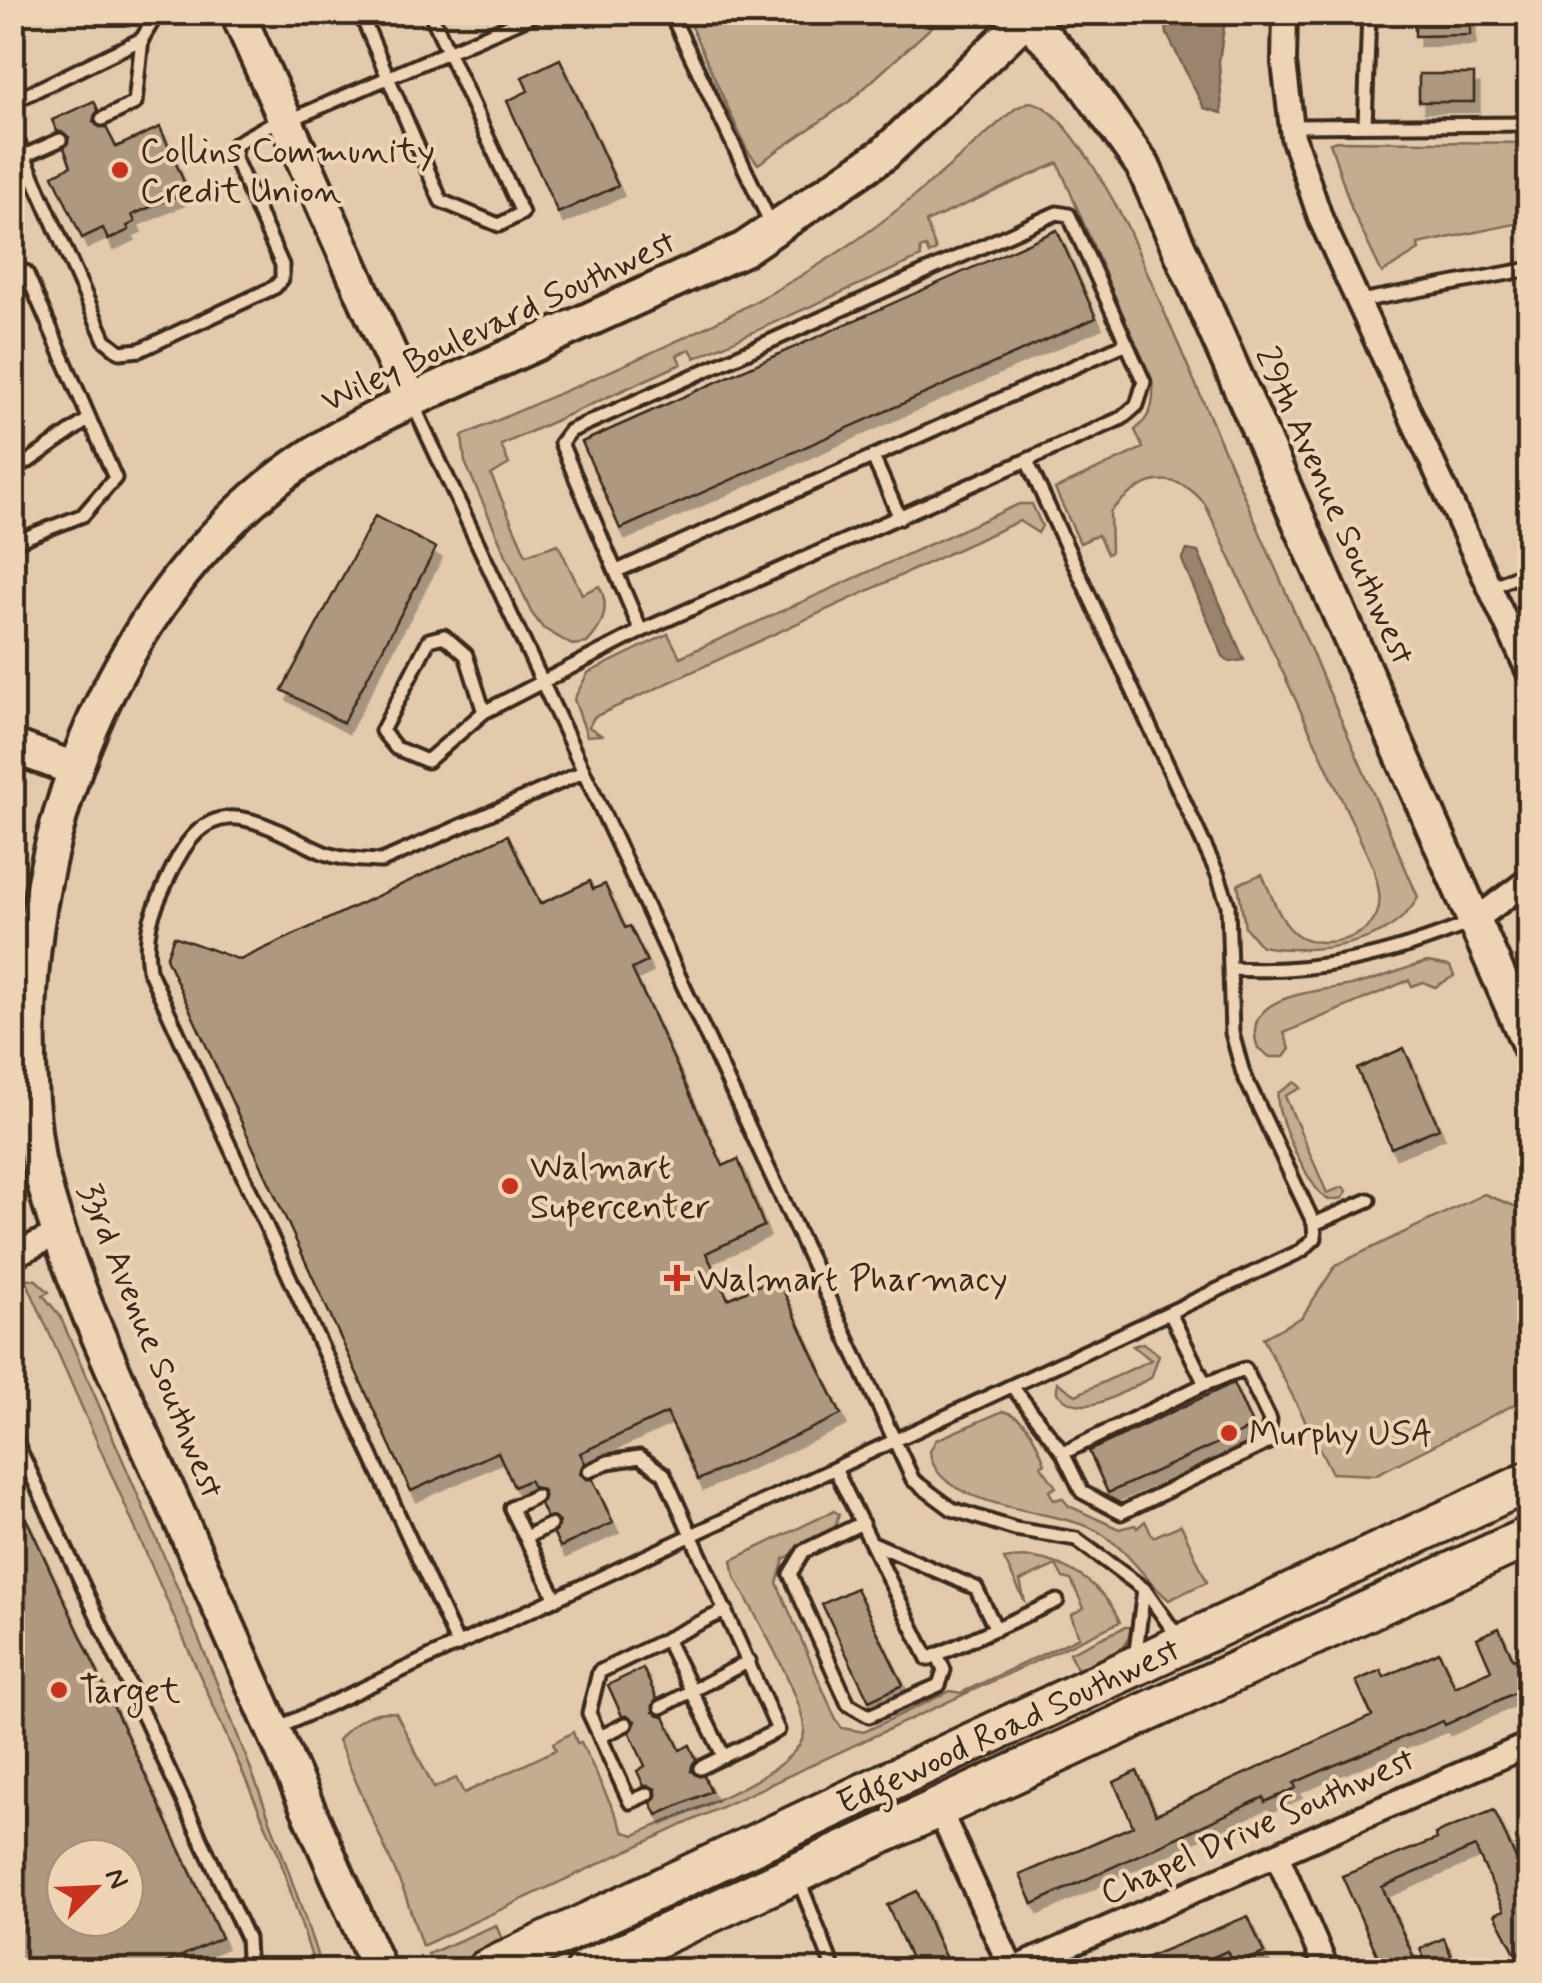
<svg xmlns="http://www.w3.org/2000/svg" width="1542" height="1983" font-family="Mynerve,sans-serif">
<defs>
<filter id="shadow"><feDropShadow dx="5.5" dy="10" stdDeviation="0" flood-color="#0004"/></filter>
</defs>
<rect width="100%" height="100%" fill="#e3caac"/>
<filter id="ink" filterUnits="userSpaceOnUse"><feTurbulence type="fractalNoise" baseFrequency=".01" numOctaves="2"/><feDisplacementMap in="SourceGraphic" scale="20" xChannelSelector="R" yChannelSelector="G"/><feConvolveMatrix kernelMatrix="1 2 1 2 8 2 1 2 1" color-interpolation-filters="sRGB"/></filter>
<g filter="url(#ink)">
<path fill="#c4ac91" stroke="#806b58" stroke-width="2.5" d="M 685,13 L 947,13 L 850,101 L 758,164 L 747,150 Z
M 1029,102 C 1063,103 1111,196 1127,226 L 1418,897 C 1392,947 1311,955 1261,946 L 1245,927 L 1238,884 L 1262,874 C 1271,893 1280,925 1299,936 C 1322,949 1367,940 1377,914 C 1383,899 1377,882 1373,867 L 1205,504 C 1173,465 1140,479 1110,512 L 1111,552 L 1107,554 L 1098,535 L 1080,543 L 1055,489 L 1143,448 L 1135,430 C 1150,417 1154,407 1153,387 L 1058,163 L 926,222 L 936,250 L 929,254 L 926,247 L 920,249 L 921,257 L 695,358 L 690,349 L 677,355 L 681,364 L 501,445 L 509,464 L 491,475 L 526,555 L 558,544 L 582,594 L 599,586 C 611,607 602,627 587,643 L 572,645 L 543,628 L 531,612 L 465,462 L 462,436 C 591,378 727,327 845,248 C 907,207 960,156 1016,108 Z
M 1337,141 L 1529,143 L 1529,221 L 1418,244 L 1419,250 L 1382,273 L 1352,210 L 1330,143 Z
M 1019,504 L 1032,504 L 1042,526 L 1038,533 L 1019,521 L 594,717 L 589,727 L 601,735 L 587,736 L 574,699 L 588,673 L 668,634 L 680,657 Z
M 1428,962 L 1450,966 L 1454,976 L 1435,987 L 1423,982 L 1412,986 L 1409,980 L 1284,1033 L 1290,1049 L 1284,1057 L 1270,1057 L 1258,1048 C 1237,990 1328,992 1361,983 C 1384,978 1405,967 1428,962 Z
M 1295,1082 L 1301,1088 L 1285,1096 L 1327,1193 L 1343,1187 L 1347,1191 L 1343,1198 L 1329,1200 C 1310,1192 1273,1112 1278,1093 Z
M 1484,1194 L 1522,1209 L 1529,1227 L 1529,1397 L 1375,1475 L 1332,1473 L 1263,1338 L 1302,1317 L 1336,1265 Z
M 25,1278 L 36,1280 L 49,1292 L 43,1295 L 60,1316 C 154,1532 250,1746 322,1970 L 316,1970 L 278,1853 Z
M 1143,1343 L 1159,1355 L 1151,1378 C 1122,1391 1084,1422 1057,1393 L 1057,1382 L 1076,1395 L 1151,1360 L 1133,1346 Z
M 1003,1411 C 1029,1418 1035,1440 1045,1463 L 1041,1466 L 1056,1487 L 1049,1491 L 1054,1500 L 1062,1498 L 1069,1506 L 1119,1529 L 1135,1525 L 1137,1528 L 1145,1521 L 1153,1537 L 1181,1525 L 1207,1582 L 1169,1600 C 1143,1578 1128,1549 1097,1531 C 1057,1508 934,1510 930,1451 L 936,1440 Z
M 834,1511 L 839,1514 L 835,1528 L 784,1559 L 777,1583 L 836,1720 L 842,1728 L 864,1732 L 950,1691 L 961,1693 L 1079,1637 L 1071,1615 L 1084,1608 L 1071,1580 L 1063,1578 L 1056,1565 L 1020,1581 L 1025,1602 L 1004,1559 C 1051,1550 1101,1579 1120,1622 L 422,1946 L 405,1894 L 338,1740 C 352,1723 373,1708 396,1713 L 434,1788 L 456,1778 L 464,1793 L 556,1750 L 553,1743 L 573,1732 L 577,1743 L 581,1742 L 624,1832 L 635,1835 C 672,1818 799,1774 804,1733 C 807,1701 751,1609 735,1577 L 732,1560 Z
M 1125,1627 L 1131,1627 C 1128,1656 1104,1664 1081,1676 L 1069,1653 Z
M 496,1925 L 504,1944 L 458,1965 L 433,1965 L 428,1954 Z"/>
<path fill="#9a846e" stroke="#74604e" stroke-width="2.5" d="M 1165,13 L 1226,13 L 1219,61 L 1222,113 L 1204,108 L 1167,34 Z
M 1187,550 L 1198,552 L 1244,660 L 1230,662 L 1223,656 L 1182,560 Z"/>
<path fill="#af9880" stroke="#3b2a1e" stroke-width="2.5" fill-rule="evenodd" filter="url(#shadow)" d="M 1415,12 L 1470,12 L 1470,35 L 1415,36 Z
M 560,59 L 618,186 L 558,213 L 507,101 L 528,91 L 522,77 Z
M 1419,74 L 1474,74 L 1474,102 L 1419,102 Z
M 94,101 L 98,110 L 93,122 L 106,127 L 116,147 L 160,127 L 188,191 L 132,215 L 135,222 L 127,226 L 129,230 L 108,240 L 103,228 L 82,238 L 53,175 L 71,166 L 64,148 L 69,137 L 57,131 L 52,120 Z
M 1057,230 L 1096,318 L 620,529 L 582,442 Z
M 375,516 L 436,548 L 343,723 L 282,690 Z
M 508,835 L 540,904 L 590,881 L 593,889 L 605,884 L 625,928 L 630,926 L 647,962 L 632,969 L 723,1166 L 738,1159 L 764,1226 L 706,1253 L 728,1299 L 777,1277 L 841,1415 L 698,1480 L 667,1413 L 580,1453 L 585,1463 L 580,1474 L 593,1480 L 613,1523 L 560,1547 L 554,1534 L 559,1522 L 546,1517 L 540,1504 L 544,1491 L 533,1487 L 529,1480 L 514,1487 L 498,1452 L 411,1491 L 166,958 L 174,936 L 240,960 Z
M 1404,1048 L 1439,1128 L 1391,1148 L 1357,1069 Z
M 1233,1383 L 1253,1427 L 1108,1493 L 1089,1451 Z
M 12,1488 L 221,1938 L 151,1970 L 12,1970 ZM 65,1858 L 125,1858 L 125,1918 L 65,1918 Z
M 856,1588 L 903,1685 L 869,1701 L 822,1604 Z
M 1499,1628 L 1513,1659 L 1530,1652 L 1530,1686 L 1445,1725 L 1443,1721 L 1335,1765 L 1294,1783 L 1296,1788 L 1265,1802 L 1264,1797 L 1033,1904 L 1020,1875 L 1133,1826 L 1114,1782 L 1137,1771 L 1156,1814 L 1372,1716 L 1356,1681 L 1381,1670 L 1384,1677 L 1439,1652 L 1455,1687 L 1491,1670 L 1477,1638 Z
M 643,1668 L 657,1699 L 653,1712 L 664,1716 L 680,1750 L 690,1745 L 696,1759 L 691,1771 L 704,1776 L 711,1791 L 657,1815 L 651,1803 L 656,1789 L 644,1786 L 637,1771 L 645,1766 L 630,1733 L 635,1721 L 622,1716 L 608,1685 Z
M 1494,1810 L 1530,1890 L 1530,1970 L 1524,1970 L 1495,1914 L 1504,1910 L 1475,1847 L 1382,1887 L 1415,1960 L 1384,1970 L 1342,1876 L 1437,1839 L 1435,1834 Z
M 917,1891 L 933,1931 L 951,1970 L 916,1970 L 887,1905 Z
M 1248,1916 L 1264,1953 L 1234,1966 L 1227,1951 L 1184,1970 L 1116,1970 Z
M 1444,1938 L 1454,1963 L 1429,1970 L 1420,1949 Z"/>
<g fill="none" stroke-linecap="round" stroke-linejoin="round">
<defs>
<path id="lane" d="M 360,12 L 441,201 L 499,225 L 522,213 L 430,12
M 670,12 L 772,226
M 12,102 L 142,39 L 158,12
M 102,119 L 135,103 L 142,39
M 290,120 L 540,12
M 1365,125 L 1369,12
M 1291,126 L 1530,124
M 12,129 L 105,340 L 120,352 L 140,350 L 275,287 L 282,279 L 282,265 L 234,157 L 235,144 L 279,119
M 24,156 L 60,140
M 12,278 L 26,272 L 115,478 L 83,515 L 12,543
M 1360,301 L 1530,269
M 413,404 L 913,1480 L 952,1509 L 1015,1529 L 1076,1539 L 1144,1589 L 1178,1637
M 873,457 L 900,518
M 12,467 L 29,461 L 89,419
M 617,571 L 1127,343
M 1490,588 L 1530,570
M 484,712 L 427,761 L 396,748 L 382,731 L 429,640 L 444,636 L 466,655 L 484,712 L 641,631 L 1122,418 L 1137,405 L 1144,382 L 1069,215 L 1057,213 L 570,431 L 561,443 L 641,631
M 1232,969 C 1317,974 1392,955 1470,923
M 1314,1224 L 1369,1200
M 1012,1386 L 1063,1453 L 1205,1384 L 1170,1313
M 12,1433 L 247,1938 L 248,1958 L 241,1970
M 1063,1453 L 1082,1492 L 1121,1513 L 1267,1443 L 1270,1420 L 1245,1369 L 1205,1384
M 835,1469 L 928,1659 L 1057,1601
M 589,1471 L 608,1462 L 640,1457 L 664,1474 L 778,1730 L 700,1768
M 536,1496 L 511,1508 L 556,1599
M 862,1523 L 804,1551 L 790,1574 L 848,1704 L 869,1716 L 939,1685 L 944,1670 L 937,1654
M 526,1537 L 550,1525
M 873,1543 L 976,1588 L 996,1629
M 666,1639 L 724,1757
M 458,1645 L 149,970 C 143,929 153,911 170,874 C 210,784 257,822 322,852 C 341,860 362,860 382,861 L 583,772
M 1135,1659 L 1144,1589
M 661,1707 L 749,1661
M 278,1728 L 1301,1251 L 1315,1238 L 1314,1224 L 1243,1073 L 1232,1033 L 1228,905 L 1218,875 L 1028,463
M 600,1737 L 626,1724
M 648,1794 L 630,1802 L 589,1713 L 599,1672 L 726,1610
M 798,1878 L 834,1970"/>
<path id="street" d="M 1285,12 L 1284,63 L 1293,137 L 1321,220 L 1530,675
M 1474,921 L 1530,879
M 12,1256 L 61,1232
M 939,1809 L 1012,1970
M 1277,1855 L 1327,1970
M 1012,1970 L 1530,1744"/>
<path id="secondary" d="M 237,12 L 411,401
M 1028,20 L 1072,66 L 1143,166 L 1530,1047
M 12,746 L 69,767
M 379,1970 C 316,1828 254,1685 191,1543 C 137,1418 70,1293 38,1160 C 0,919 78,642 269,486 C 333,433 412,400 487,366 C 573,327 658,288 744,249 L 884,154 L 1033,12"/>
<path id="primary" d="M 486,1970 L 1530,1481
M 586,1970 L 1530,1536"/>
</defs>
<use href="#lane" stroke="#3b2a1e" stroke-width="19"/>
<use href="#street" stroke="#3b2a1e" stroke-width="30"/>
<use href="#secondary" stroke="#3b2a1e" stroke-width="40"/>
<use href="#primary" stroke="#3b2a1e" stroke-width="45"/>
<use href="#lane" stroke="#eed4b5" stroke-width="11"/>
<use href="#street" stroke="#eed4b5" stroke-width="22"/>
<use href="#secondary" stroke="#eed4b5" stroke-width="32"/>
<use href="#primary" stroke="#eed4b5" stroke-width="38"/>
</g>
</g>
<g fill="#c8321e" stroke="#eed4b5" stroke-width="4">
<circle cx="120" cy="170" r="10"/>
<circle cx="510" cy="1186" r="10"/>
<path d="M672 1263h10v10h10v10h-10v10h-10v-10h-10v-10h10z"/>
<circle cx="1229" cy="1433" r="10"/>
<circle cx="59" cy="1690" r="10"/>
</g>
<g text-anchor="middle" stroke-width="8" stroke-linejoin="round" paint-order="stroke">
<g font-size="35" fill="#3b2a1e" stroke="#eed4b5" text-anchor="start">
<text x="140" y="162">Collins Community<tspan x="140" dy="40">Credit Union</tspan></text>
<text x="530" y="1178">Walmart<tspan x="530" dy="40">Supercenter</tspan></text>
<text x="697" y="1290">Walmart Pharmacy</text>
<text x="1249" y="1445">Murphy USA</text>
<text x="79" y="1702">Target</text>
</g>
<g font-size="35" fill="#3b2a1e" stroke="#eed4b5">
<text transform="translate(498 320) rotate(-25)" y="12">Wiley Boulevard Southwest</text>
<text transform="translate(1336 505) rotate(66)" y="12">29th Avenue Southwest</text>
<text transform="translate(152 1340) rotate(68)" y="12">33rd Avenue Southwest</text>
<text transform="translate(1008 1725) rotate(-25)" y="12">Edgewood Road Southwest</text>
<text transform="translate(1257 1825) rotate(-24)" y="12">Chapel Drive Southwest</text>
</g>
</g>
<rect width="1542" height="1983" fill="none" stroke="#eed4b5" stroke-width="50"/>
<rect x="25" y="25" width="1492" height="1933" fill="none" stroke="#3b2a1e" stroke-width="4" filter="url(#ink)"/>
<g transform="translate(95 1888) rotate(66)"><circle r="48" fill="#eed4b5" stroke="#a69079" stroke-width="2.5"/>
<path d="M0-8L18 38L0 25L-18 38Z" fill="#c8321e"/>
<text y="-15" font-size="28" font-weight="bold" text-anchor="middle" fill="#3b2a1e">N</text>
</g>
</svg>
